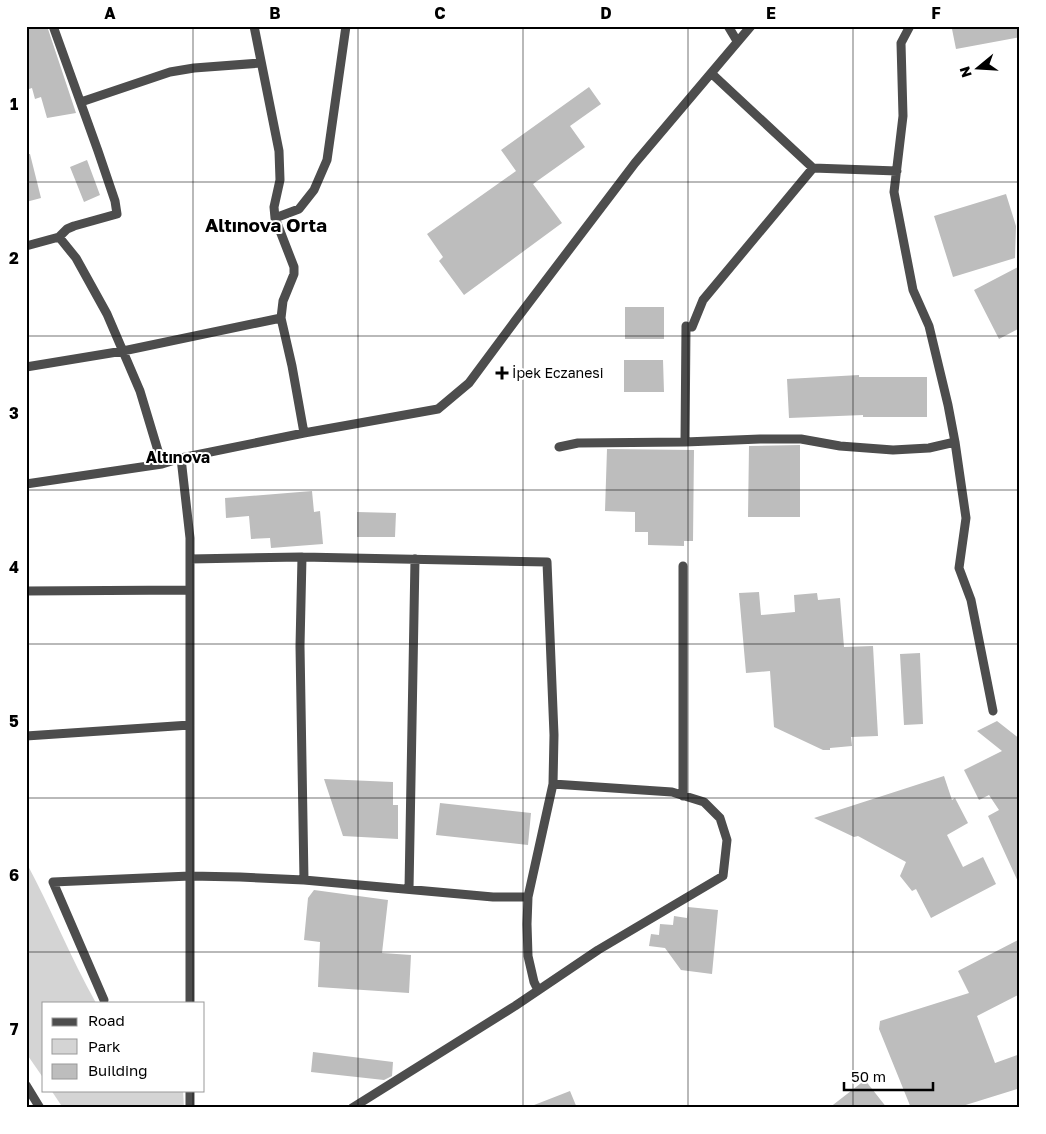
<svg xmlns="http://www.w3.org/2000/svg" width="1046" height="1134" font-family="'Golos Text',sans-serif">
<rect width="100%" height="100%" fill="#fff"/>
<path fill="#d4d4d4" d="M 26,862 C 51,908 70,957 96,1003 L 44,1003 L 44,1079 L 26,1053 Z
M 51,1090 L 183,1090 L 184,1108 L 63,1108 Z"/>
<path fill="#bdbdbd" d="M 26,26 L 47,26 L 76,113 L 47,118 L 41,97 L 35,99 L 32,88 L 26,90 Z
M 964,26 L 1020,26 L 1020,37 L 956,49 L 952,29 Z
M 589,87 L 601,104 L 570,126 L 585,147 L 533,184 L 562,223 L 464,295 L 439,261 L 443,257 L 427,234 L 516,171 L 501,150 Z
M 26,154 L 30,154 L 41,198 L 26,202 Z
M 87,160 L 100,195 L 84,202 L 70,167 Z
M 1006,194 L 1016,226 L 1015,258 L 953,277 L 934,216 Z
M 1020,266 L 1020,328 L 999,339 L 974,290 Z
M 625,307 L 664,307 L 664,339 L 625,339 Z
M 624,360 L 663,360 L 664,392 L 624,392 Z
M 859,375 L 859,377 L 927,377 L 927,417 L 863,417 L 863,415 L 789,418 L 787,379 Z
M 800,445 L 800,517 L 748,517 L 749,446 Z
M 607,449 L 694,450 L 693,541 L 684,541 L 684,546 L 648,545 L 648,532 L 635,532 L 635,512 L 605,511 Z
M 312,491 L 314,512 L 320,511 L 323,544 L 271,548 L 270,538 L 251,539 L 249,516 L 226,518 L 225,498 Z
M 357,512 L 396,513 L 395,537 L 357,537 Z
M 759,592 L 761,615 L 795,612 L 794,595 L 817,593 L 818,600 L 840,598 L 844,647 L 873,646 L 878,736 L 851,737 L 852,746 L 830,748 L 830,750 L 823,750 L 774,727 L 770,671 L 746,673 L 739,593 Z
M 920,653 L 923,724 L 904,725 L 900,654 Z
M 997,721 L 1020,739 L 1020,886 L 988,816 L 999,810 L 989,795 L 979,800 L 964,770 L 1002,751 L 977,731 Z
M 944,776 L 952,800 L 955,798 L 968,823 L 947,835 L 963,867 L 983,857 L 996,884 L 931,918 L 916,889 L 912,891 L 900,876 L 906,862 L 858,836 L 854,837 L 814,818 Z
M 324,779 L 393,782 L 393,805 L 398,805 L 398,839 L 343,836 Z
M 440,803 L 531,813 L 528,845 L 436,835 Z
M 314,890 L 388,900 L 382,953 L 411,955 L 409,993 L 318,987 L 320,942 L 304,940 L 308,898 Z
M 688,907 L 718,910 L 712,974 L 681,970 L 665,948 L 649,946 L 651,934 L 659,935 L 660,924 L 673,925 L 674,916 L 687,918 Z
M 1020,939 L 1020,994 L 977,1016 L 995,1063 L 1020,1054 L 1020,1088 L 956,1108 L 911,1108 L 879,1029 L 880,1021 L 969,993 L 958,971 Z
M 313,1052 L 393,1062 L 392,1076 L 384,1080 L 311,1072 Z
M 865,1080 L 887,1108 L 829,1108 Z
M 570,1091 L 577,1108 L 529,1108 L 529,1107 Z"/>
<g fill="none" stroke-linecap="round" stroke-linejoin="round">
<path stroke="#4d4d4d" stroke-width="9" d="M 53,26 L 98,151 L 115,201 L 117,214 L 74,226 L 67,229 L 59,237
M 254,26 L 279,151 L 280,180 L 274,207 L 275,218 L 294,267 L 294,274 L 283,301 L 281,318 L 292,366 L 304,433
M 728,26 L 737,41
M 910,26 L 901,43 L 903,116 L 894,192 L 913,290 L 929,326 L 948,405 L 955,442 L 966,518 L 959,568 L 971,600 L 993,711
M 711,73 L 813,168 L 897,171
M 81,102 L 170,72 L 194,68 L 261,63
M 275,218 L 299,209 L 314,190 L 327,160 L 346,26
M 26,246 L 59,237 L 76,258 L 107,314 L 140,391 L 162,464
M 692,327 L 703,300 L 813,168
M 26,367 L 123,351 L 281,318
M 685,442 L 686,326
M 559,447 L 578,443 L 685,442 L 760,439 L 801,439 L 840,446 L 893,450 L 929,448 L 955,442
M 181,458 L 190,538 L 190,1003
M 26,484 L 162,464 L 181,458 L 304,433 L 438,409 L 469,383 L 515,321 L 635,163 L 751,26
M 302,557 L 300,646 L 304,880
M 190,559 L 302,557 L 547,562 L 554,735 L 553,784 L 528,897 L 527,924 L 528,956 L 534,982 L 538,990
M 683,566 L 683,796
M 26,591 L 190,590
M 26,736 L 190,725
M 409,889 L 415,559
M 104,1000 L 53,882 L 190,876 L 240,877 L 304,880 L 493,897 L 528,897
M 26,1085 L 40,1108
M 190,1108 L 190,1090
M 352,1108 L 515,1006 L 598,950 L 723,876 L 727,840 L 720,818 L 704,802 L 672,792 L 553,784"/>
</g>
<path fill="none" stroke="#000" stroke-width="1" stroke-opacity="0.55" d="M 193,26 L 193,1003M 358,26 L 358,1108M 523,26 L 523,1108M 688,26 L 688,1108M 853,26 L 853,1108M 26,182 L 1020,182M 26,336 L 1020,336M 26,490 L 1020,490M 26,644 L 1020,644M 26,798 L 1020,798M 26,952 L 1020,952M 193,1090 L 193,1108"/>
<path fill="#000" stroke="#fff" stroke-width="2" d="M499.5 365.5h5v5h5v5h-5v5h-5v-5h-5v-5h5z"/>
<g text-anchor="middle" stroke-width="4" stroke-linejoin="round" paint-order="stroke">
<g font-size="14" fill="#000" stroke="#fff" text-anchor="start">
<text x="512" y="378">İpek Eczanesi</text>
</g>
<g font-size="16" font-weight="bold" fill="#000" stroke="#fff">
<text x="178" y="463">Altınova</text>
</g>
<g font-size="19" font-weight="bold" fill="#000" stroke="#fff">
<text x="266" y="232">Altınova Orta</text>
</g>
</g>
<rect width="1046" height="1134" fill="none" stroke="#ffffff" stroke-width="55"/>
<rect x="42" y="1002" width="162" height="90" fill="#ffffff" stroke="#999999"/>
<rect x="52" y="1018" width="25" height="8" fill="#4d4d4d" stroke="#999999"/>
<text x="88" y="1026" font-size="15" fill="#000000">Road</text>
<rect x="52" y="1039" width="25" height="15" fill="#d4d4d4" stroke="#999999"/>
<text x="88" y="1052" font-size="15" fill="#000000">Park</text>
<rect x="52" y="1064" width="25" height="15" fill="#bdbdbd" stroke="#999999"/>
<text x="88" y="1076" font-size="15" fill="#000000">Building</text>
<g transform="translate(978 68) rotate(252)" stroke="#ffffff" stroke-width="4" paint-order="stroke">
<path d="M0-4L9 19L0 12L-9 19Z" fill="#000000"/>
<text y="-8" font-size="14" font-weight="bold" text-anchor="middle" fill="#000000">N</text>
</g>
<path d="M844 1082v8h89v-8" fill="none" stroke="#000000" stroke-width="2.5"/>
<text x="851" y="1082" font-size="15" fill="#000000" stroke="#ffffff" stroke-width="4" paint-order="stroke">50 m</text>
<rect x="28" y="28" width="990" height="1078" fill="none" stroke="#000" stroke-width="2"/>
<g font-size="16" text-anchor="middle" font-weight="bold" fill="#000">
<text x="110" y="19">A</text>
<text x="275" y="19">B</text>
<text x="440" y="19">C</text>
<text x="606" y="19">D</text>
<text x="771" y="19">E</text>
<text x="936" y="19">F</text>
<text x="14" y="110">1</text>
<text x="14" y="264">2</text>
<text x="14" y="419">3</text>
<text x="14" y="573">4</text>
<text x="14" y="727">5</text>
<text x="14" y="881">6</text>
<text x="14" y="1035">7</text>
</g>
</svg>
